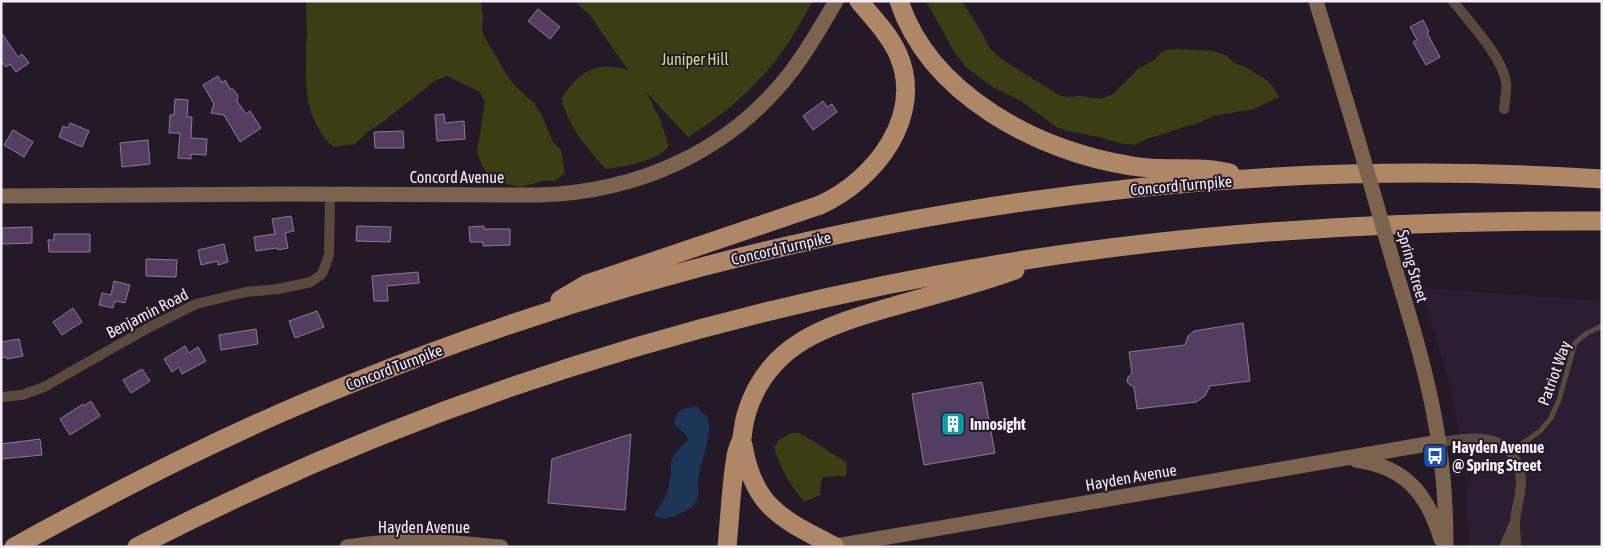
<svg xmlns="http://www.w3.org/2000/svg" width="1603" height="548" font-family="'Asap Condensed',sans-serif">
<rect width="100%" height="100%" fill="#241a27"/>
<path fill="#2c1e31" d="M 1421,288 L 1602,301 L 1602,547 L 1469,547 L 1466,480 L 1460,434 L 1448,378 Z"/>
<path fill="#3b3e12" d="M 307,1 L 481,1 L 483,18 L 482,30 L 485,38 L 510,80 L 517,88 L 534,103 L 541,114 L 553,142 L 561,150 L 565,173 L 555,181 L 543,181 L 520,187 L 503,183 L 489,175 L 482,166 L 477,152 L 485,102 L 480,92 L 447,76 L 436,80 L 384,121 L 369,131 L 355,144 L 333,147 C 301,117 305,72 307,32 C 307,23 305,10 307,1 Z
M 574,1 L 813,1 C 804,16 796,31 787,45 C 761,83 727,113 688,137 L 646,92 L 659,117 L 669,146 C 657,162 625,166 606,169 C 599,163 594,156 588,148 C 575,133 567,118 561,99 C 580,71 595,61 628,70 L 589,14 Z
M 926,1 L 962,1 L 982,33 L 990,49 L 1003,60 L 1059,95 L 1067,97 L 1080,96 L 1101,99 L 1113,94 L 1138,69 L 1154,60 L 1163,51 L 1176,49 L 1213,51 L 1227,56 L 1234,63 L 1244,66 L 1268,81 L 1275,90 L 1279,97 L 1254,109 L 1213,116 L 1201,122 L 1146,139 L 1135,145 L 1119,143 L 1099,137 L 1067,131 L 1055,126 L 1021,101 L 994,88 L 966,67 L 955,53 Z
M 791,433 L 799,433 L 805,436 L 847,463 L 846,476 L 823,477 L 820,486 L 821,494 L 805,502 C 790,486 781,469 774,447 L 779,440 Z"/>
<path fill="#1d3657" d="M 696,406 L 708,418 C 709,425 710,431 708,438 C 706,452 700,465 698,480 C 698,488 700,500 693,506 C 691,509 686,510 683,512 C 673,517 665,521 654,516 L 667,494 L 671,474 L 671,463 L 673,456 L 688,439 C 685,433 681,429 675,426 C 675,407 681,411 696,406 Z"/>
<path fill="#533d61" stroke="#887e8f" d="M 538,9 L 560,27 L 550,39 L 528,21 Z
M 1423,20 L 1429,32 L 1427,33 L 1440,57 L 1426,65 L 1413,42 L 1417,40 L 1410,27 Z
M 1,32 L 18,57 L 22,54 L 29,63 L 16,72 L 10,64 L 6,67 L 1,61 Z
M 218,76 L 222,83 L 225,80 L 230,89 L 233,89 L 238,96 L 237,101 L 246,114 L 250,111 L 261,128 L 240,142 L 224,115 L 211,113 L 214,104 L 203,85 Z
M 175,99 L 188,100 L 187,117 L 192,117 L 191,138 L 207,139 L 206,155 L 191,154 L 191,159 L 178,158 L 180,133 L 169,133 L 170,115 L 174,115 Z
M 823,101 L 827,107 L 832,104 L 837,112 L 813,130 L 803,116 Z
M 444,114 L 445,123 L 464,121 L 465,139 L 437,141 L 435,115 Z
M 70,123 L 89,131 L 82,147 L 59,137 L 63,126 L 68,128 Z
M 13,130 L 33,142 L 24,157 L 4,145 Z
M 403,131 L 404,148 L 375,148 L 374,132 Z
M 148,140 L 150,164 L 122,167 L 120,143 Z
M 291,216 L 294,231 L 285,233 L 288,248 L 278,250 L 277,248 L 256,251 L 254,237 L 275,234 L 272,219 Z
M 357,226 L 391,227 L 390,242 L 356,241 Z
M 484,226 L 484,229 L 510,229 L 510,245 L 483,246 L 483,242 L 470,242 L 469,227 Z
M 32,227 L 32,243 L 2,244 L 2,228 Z
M 54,234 L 90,234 L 90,252 L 49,252 L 48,240 L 54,240 Z
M 224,244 L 228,262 L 218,265 L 218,261 L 201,265 L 198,250 Z
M 146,259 L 177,260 L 176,277 L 146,276 Z
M 418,272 L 419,283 L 387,286 L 388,301 L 374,301 L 372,276 Z
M 114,281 L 130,285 L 125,303 L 115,301 L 113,308 L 99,305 L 102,293 L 111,295 Z
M 73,308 L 82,322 L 62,335 L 53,322 Z
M 317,311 L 324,327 L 295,338 L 289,321 Z
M 1243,323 L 1250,381 L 1210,386 L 1205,396 L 1196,402 L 1137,409 L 1134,387 L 1130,385 L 1127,382 L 1128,377 L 1132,373 L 1129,352 L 1185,345 L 1188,336 L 1194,331 Z
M 256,329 L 258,344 L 221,350 L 219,335 Z
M 19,339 L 23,356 L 7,359 L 6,357 L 1,358 L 1,342 Z
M 185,346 L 189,353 L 198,347 L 206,361 L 182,374 L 179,367 L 172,372 L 164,359 Z
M 142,369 L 150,381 L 131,393 L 123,380 Z
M 982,382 L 995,453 L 924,465 L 912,394 Z
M 91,401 L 100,416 L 70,435 L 60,419 L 83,404 L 84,406 Z
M 631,434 L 625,510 L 548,503 L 552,459 Z
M 40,439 L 42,455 L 1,459 L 1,444 Z"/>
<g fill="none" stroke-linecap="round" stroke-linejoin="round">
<path stroke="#5a4a3e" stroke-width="5" d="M 1511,452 L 1540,431 L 1551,418 L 1559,400 L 1575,343 L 1587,333 L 1602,326"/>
<path stroke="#5a4a3e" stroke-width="10" d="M 1453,1 C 1469,22 1502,56 1506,82 C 1507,92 1505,100 1504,109
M 1,397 L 22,395 L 44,387 L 148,328 L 196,304 L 246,292 L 278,289 L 311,282 L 322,274 L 329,255 L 330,194
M 1439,442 C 1464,439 1497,431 1513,456 C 1518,464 1521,473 1521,482 C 1521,496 1515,510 1515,524 C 1515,531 1516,539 1516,547
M 1504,547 L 1514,524"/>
<path stroke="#7c634e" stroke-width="15" d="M 1316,1 L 1358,140
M 1,196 L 291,194 L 539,195 C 638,192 729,152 791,72 C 808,50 822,25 836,1
M 1394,265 C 1412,324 1430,383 1439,444 C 1444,478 1446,512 1446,547
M 1356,460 C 1405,467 1427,493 1441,539
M 347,547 C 399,538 450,542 501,547
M 830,547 L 1439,442"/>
<path stroke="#ae8767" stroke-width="19" d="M 899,1 C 930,95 1039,152 1132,166 C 1155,170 1177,168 1200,169 C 1210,169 1220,171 1230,173
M 560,300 L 587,284 L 820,205 C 875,180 925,116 898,54 C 889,34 873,18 859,1
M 743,445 C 753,507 783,520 834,546
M 14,547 C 123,487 234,430 350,384 C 744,224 1176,151 1602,179
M 137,547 C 418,402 712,309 1025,260 C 1215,230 1409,220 1602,221
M 727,547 C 730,517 731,486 736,456 C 737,450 740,444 742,438 C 743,430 744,422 746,415 C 767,343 826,326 891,307 C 932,295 974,285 1015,270"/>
<path stroke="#7c634e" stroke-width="15" d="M 1358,140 L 1394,265"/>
</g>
<defs>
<symbol id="building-square" viewBox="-11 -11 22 22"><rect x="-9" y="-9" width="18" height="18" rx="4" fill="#0f9aa8" stroke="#241a27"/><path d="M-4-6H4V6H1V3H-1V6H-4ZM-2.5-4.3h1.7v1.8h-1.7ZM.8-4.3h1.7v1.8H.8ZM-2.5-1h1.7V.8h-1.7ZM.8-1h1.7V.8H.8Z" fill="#fff"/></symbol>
<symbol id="bus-square" viewBox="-11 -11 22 22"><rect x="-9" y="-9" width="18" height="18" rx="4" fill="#1a4fb4" stroke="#241a27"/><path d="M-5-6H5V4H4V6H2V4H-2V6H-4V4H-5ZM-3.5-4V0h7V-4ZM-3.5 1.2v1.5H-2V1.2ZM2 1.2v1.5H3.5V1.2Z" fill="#fff"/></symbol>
</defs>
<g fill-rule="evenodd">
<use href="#building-square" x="939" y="410" width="28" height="28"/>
<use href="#bus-square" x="1421" y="442" width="28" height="28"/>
</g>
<g text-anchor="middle" stroke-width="4" stroke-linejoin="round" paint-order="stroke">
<g font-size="16" fill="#cfd78d" stroke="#241a27">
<text x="695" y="65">Juniper Hill</text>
</g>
<g font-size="16" fill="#f4edf6" stroke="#241a27">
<text x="457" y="183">Concord Avenue</text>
<text transform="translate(1181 185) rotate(-5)" y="6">Concord Turnpike</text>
<text transform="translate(781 248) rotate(-13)" y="6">Concord Turnpike</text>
<text transform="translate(1413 266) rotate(74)" y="6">Spring Street</text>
<text transform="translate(147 313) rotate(-27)" y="6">Benjamin Road</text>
<text transform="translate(394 367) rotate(-21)" y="6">Concord Turnpike</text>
<text transform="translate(1554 373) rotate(-70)" y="6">Patriot Way</text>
<text transform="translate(1131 477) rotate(-10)" y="6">Hayden Avenue</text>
<text x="424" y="533">Hayden Avenue</text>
</g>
<g font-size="16" font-weight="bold" fill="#f4edf6" stroke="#241a27" text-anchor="start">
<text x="970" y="430">Innosight</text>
<text x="1452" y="453">Hayden Avenue<tspan x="1452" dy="18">@ Spring Street</tspan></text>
</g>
</g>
<rect width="1603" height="548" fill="none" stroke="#f4edf6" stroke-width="5"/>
</svg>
